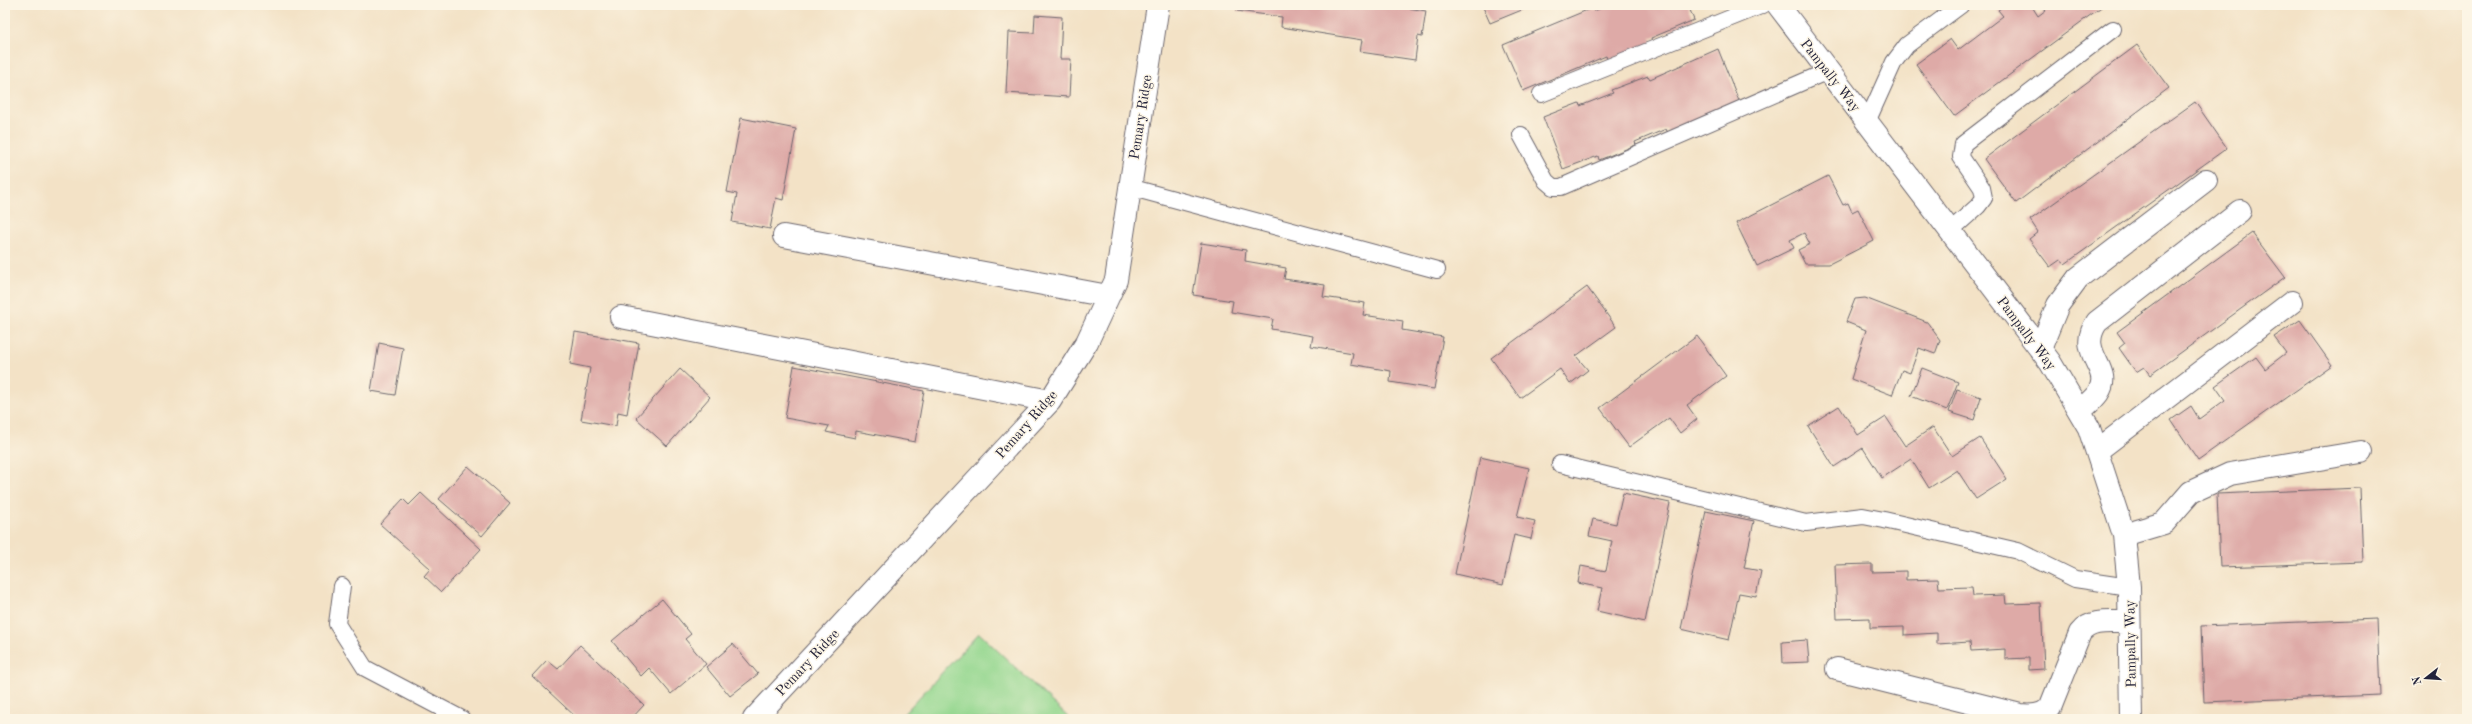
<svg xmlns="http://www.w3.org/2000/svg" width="2472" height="724" font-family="'Old Standard TT',serif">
<rect width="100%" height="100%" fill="#fcf5e5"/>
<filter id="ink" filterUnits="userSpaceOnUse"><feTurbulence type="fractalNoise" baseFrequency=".025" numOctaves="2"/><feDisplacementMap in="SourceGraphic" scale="8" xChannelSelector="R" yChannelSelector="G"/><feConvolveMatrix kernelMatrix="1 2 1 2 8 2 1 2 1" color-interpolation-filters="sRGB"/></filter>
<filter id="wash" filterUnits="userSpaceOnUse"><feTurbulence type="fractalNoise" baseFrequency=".012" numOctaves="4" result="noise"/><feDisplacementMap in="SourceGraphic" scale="16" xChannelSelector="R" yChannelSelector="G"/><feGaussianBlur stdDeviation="0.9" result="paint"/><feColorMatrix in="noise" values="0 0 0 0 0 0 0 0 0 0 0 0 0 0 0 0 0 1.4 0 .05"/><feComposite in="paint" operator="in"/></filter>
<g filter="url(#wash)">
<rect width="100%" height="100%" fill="#f3e2c6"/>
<path fill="#94d78f" stroke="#5b7c65" d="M 979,633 L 1070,719 L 899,719 Z"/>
<g id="blocks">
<path fill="#deaaa7" d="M 1238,5 L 1390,5 L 1426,11 L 1422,37 L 1418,36 L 1415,60 L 1360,52 L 1362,40 L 1281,27 L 1282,17 L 1237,11 Z
M 1482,5 L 1534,5 L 1490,23 Z
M 1609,5 L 1688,5 L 1694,20 L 1651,38 L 1653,43 L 1608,61 L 1606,56 L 1523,91 L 1503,45 L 1592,8 L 1594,11 Z
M 2005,5 L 2031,5 L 2038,16 L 2046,10 L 2042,5 L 2104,5 L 1954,116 L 1916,64 L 1950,39 L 1958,50 L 2003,16 L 1998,10 Z
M 1035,15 L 1062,17 L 1060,59 L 1071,59 L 1069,97 L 1006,93 L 1009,32 L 1034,33 Z
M 2137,45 L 2169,88 L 2016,203 L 1984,159 Z
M 1718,49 L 1739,101 L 1668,133 L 1666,129 L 1635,142 L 1636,145 L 1599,160 L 1598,156 L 1563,169 L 1543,117 L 1579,103 L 1580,106 L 1613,93 L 1611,90 L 1648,76 L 1650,79 Z
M 2195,102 L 2227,148 L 2065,264 L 2060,260 L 2050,267 L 2029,239 L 2038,232 L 2030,220 Z
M 741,118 L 796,129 L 783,200 L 776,198 L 770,229 L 732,222 L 737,194 L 727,192 Z
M 1828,176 L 1843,205 L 1848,203 L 1852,212 L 1858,209 L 1874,241 L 1829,264 L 1805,264 L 1798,250 L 1810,244 L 1804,233 L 1790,240 L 1794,248 L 1757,266 L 1736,223 Z
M 2252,233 L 2285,277 L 2150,375 L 2144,367 L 2136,372 L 2119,348 L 2125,343 L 2117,332 Z
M 1201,243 L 1246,250 L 1245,261 L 1286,268 L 1284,279 L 1325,285 L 1323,297 L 1365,303 L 1363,315 L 1403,321 L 1402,330 L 1443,337 L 1434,389 L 1390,382 L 1391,371 L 1351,364 L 1353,353 L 1311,346 L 1313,336 L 1271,329 L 1273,319 L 1231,312 L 1233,301 L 1193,295 Z
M 1587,287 L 1616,327 L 1576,356 L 1588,370 L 1570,384 L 1560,369 L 1520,398 L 1491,358 Z
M 1865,298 L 1927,322 L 1940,340 L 1935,354 L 1919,348 L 1910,373 L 1902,370 L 1892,395 L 1851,379 L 1866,330 L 1846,322 L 1855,299 Z
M 2300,320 L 2332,365 L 2198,460 L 2171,420 L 2191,406 L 2199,419 L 2225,400 L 2215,386 L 2256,357 L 2265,369 L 2286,353 L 2274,337 Z
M 575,332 L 639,343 L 627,414 L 618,412 L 616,426 L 581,420 L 590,368 L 570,364 Z
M 1697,336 L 1726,376 L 1687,405 L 1697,419 L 1680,433 L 1669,418 L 1629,447 L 1600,408 Z
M 379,343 L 403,348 L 395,395 L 371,391 Z
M 794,366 L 924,391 L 915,442 L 856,431 L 855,438 L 826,432 L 829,426 L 785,418 Z
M 1922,368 L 1958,382 L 1947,410 L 1911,396 Z
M 680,369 L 710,397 L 667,446 L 636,418 Z
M 1957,389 L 1981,397 L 1974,420 L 1949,412 Z
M 1839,406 L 1858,435 L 1886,417 L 1905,446 L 1933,427 L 1952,456 L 1980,438 L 2007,479 L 1976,499 L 1957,470 L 1929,488 L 1911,459 L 1882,478 L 1863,448 L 1834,467 L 1808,426 Z
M 1480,457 L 1529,468 L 1517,517 L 1535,521 L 1531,539 L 1514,535 L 1503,585 L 1455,574 Z
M 468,466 L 510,503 L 482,536 L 439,499 Z
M 2360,488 L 2363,562 L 2220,567 L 2217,494 Z
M 421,493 L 481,549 L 441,592 L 424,576 L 430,569 L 380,524 L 403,499 L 409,505 Z
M 1623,493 L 1670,503 L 1645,622 L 1597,611 L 1602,588 L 1578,583 L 1581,566 L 1606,571 L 1612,541 L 1589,536 L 1593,519 L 1616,524 Z
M 1706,511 L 1754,521 L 1744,568 L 1761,571 L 1756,596 L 1739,593 L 1729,640 L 1681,629 Z
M 1872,564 L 1872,572 L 1906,571 L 1906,580 L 1938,579 L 1939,588 L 1972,587 L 1973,596 L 2005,595 L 2006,604 L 2041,603 L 2044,669 L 2029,670 L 2029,658 L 2005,659 L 2005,649 L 1971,651 L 1970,642 L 1937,644 L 1937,633 L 1904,635 L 1904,627 L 1870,628 L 1870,618 L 1837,619 L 1835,565 Z
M 662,599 L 691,634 L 685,639 L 706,664 L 671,694 L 649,668 L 641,676 L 612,641 Z
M 2377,619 L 2380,695 L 2204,702 L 2201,626 Z
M 1807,640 L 1809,662 L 1783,663 L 1782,642 Z
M 733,644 L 758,674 L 730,696 L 706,667 Z
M 580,645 L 644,705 L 631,719 L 578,719 L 532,676 L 547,660 L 558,669 Z"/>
</g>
</g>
<g filter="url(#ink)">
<use href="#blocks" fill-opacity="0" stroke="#6b656c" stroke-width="1"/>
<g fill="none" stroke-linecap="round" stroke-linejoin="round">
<defs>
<path id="service" d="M 1541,94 L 1763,5
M 1867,122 L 1894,62 L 1907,45 L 1961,5
M 1521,135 L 1546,181 L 1553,187 L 1561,187 L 1828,71
M 1129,187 L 1437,270
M 1950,231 L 1978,206 L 1984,198 L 1982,188 L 1961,157 L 1963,144 L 2113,29
M 1560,464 L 1806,523 L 1863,516 L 1884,520 L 2018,551 L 2075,579 L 2129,587
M 342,586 L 337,624 L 365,668 L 462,719"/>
<path id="minor" d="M 1778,5 L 2050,362 L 2089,428 L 2124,535 L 2129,587 L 2131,719
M 784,236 L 1108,296
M 621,317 L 1050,401
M 2040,349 L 2058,305 L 2078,278 L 2206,180
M 2080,411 C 2086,405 2093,400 2098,393 C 2115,368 2075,354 2097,322 L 2240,211
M 2098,450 L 2292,302
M 2124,535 L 2164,523 L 2191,492 L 2230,474 L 2361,452
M 1837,669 L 2020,715 C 2032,716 2041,716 2050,708 L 2080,633 C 2092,618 2112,623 2129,622
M 754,719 L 1050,401 L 1087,342 L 1116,280 L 1158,5"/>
</defs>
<use href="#service" stroke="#6b656c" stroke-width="18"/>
<use href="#minor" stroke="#6b656c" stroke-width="24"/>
<use href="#service" stroke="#fff" stroke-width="16"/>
<use href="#minor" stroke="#fff" stroke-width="22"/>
</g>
</g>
<g text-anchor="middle" stroke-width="3" stroke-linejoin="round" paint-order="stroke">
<g font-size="14" fill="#22223b" stroke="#fcf5e5">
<text transform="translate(1831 75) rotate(52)" y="5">Pampally Way</text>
<text transform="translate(1140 117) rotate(-81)" y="5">Pemary Ridge</text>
<text transform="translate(2027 333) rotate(53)" y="5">Pampally Way</text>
<text transform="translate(1026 424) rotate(-49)" y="5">Pemary Ridge</text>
<text transform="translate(2130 644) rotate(-91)" y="5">Pampally Way</text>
<text transform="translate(807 662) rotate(-47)" y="5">Pemary Ridge</text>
</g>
</g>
<rect width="2472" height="724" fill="none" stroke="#fcf5e5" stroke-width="20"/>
<g transform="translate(2426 678) rotate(253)" stroke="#fcf5e5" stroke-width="3" paint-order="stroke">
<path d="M0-3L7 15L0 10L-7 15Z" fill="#22223b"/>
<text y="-6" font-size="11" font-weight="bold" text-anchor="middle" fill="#22223b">N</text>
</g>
</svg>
